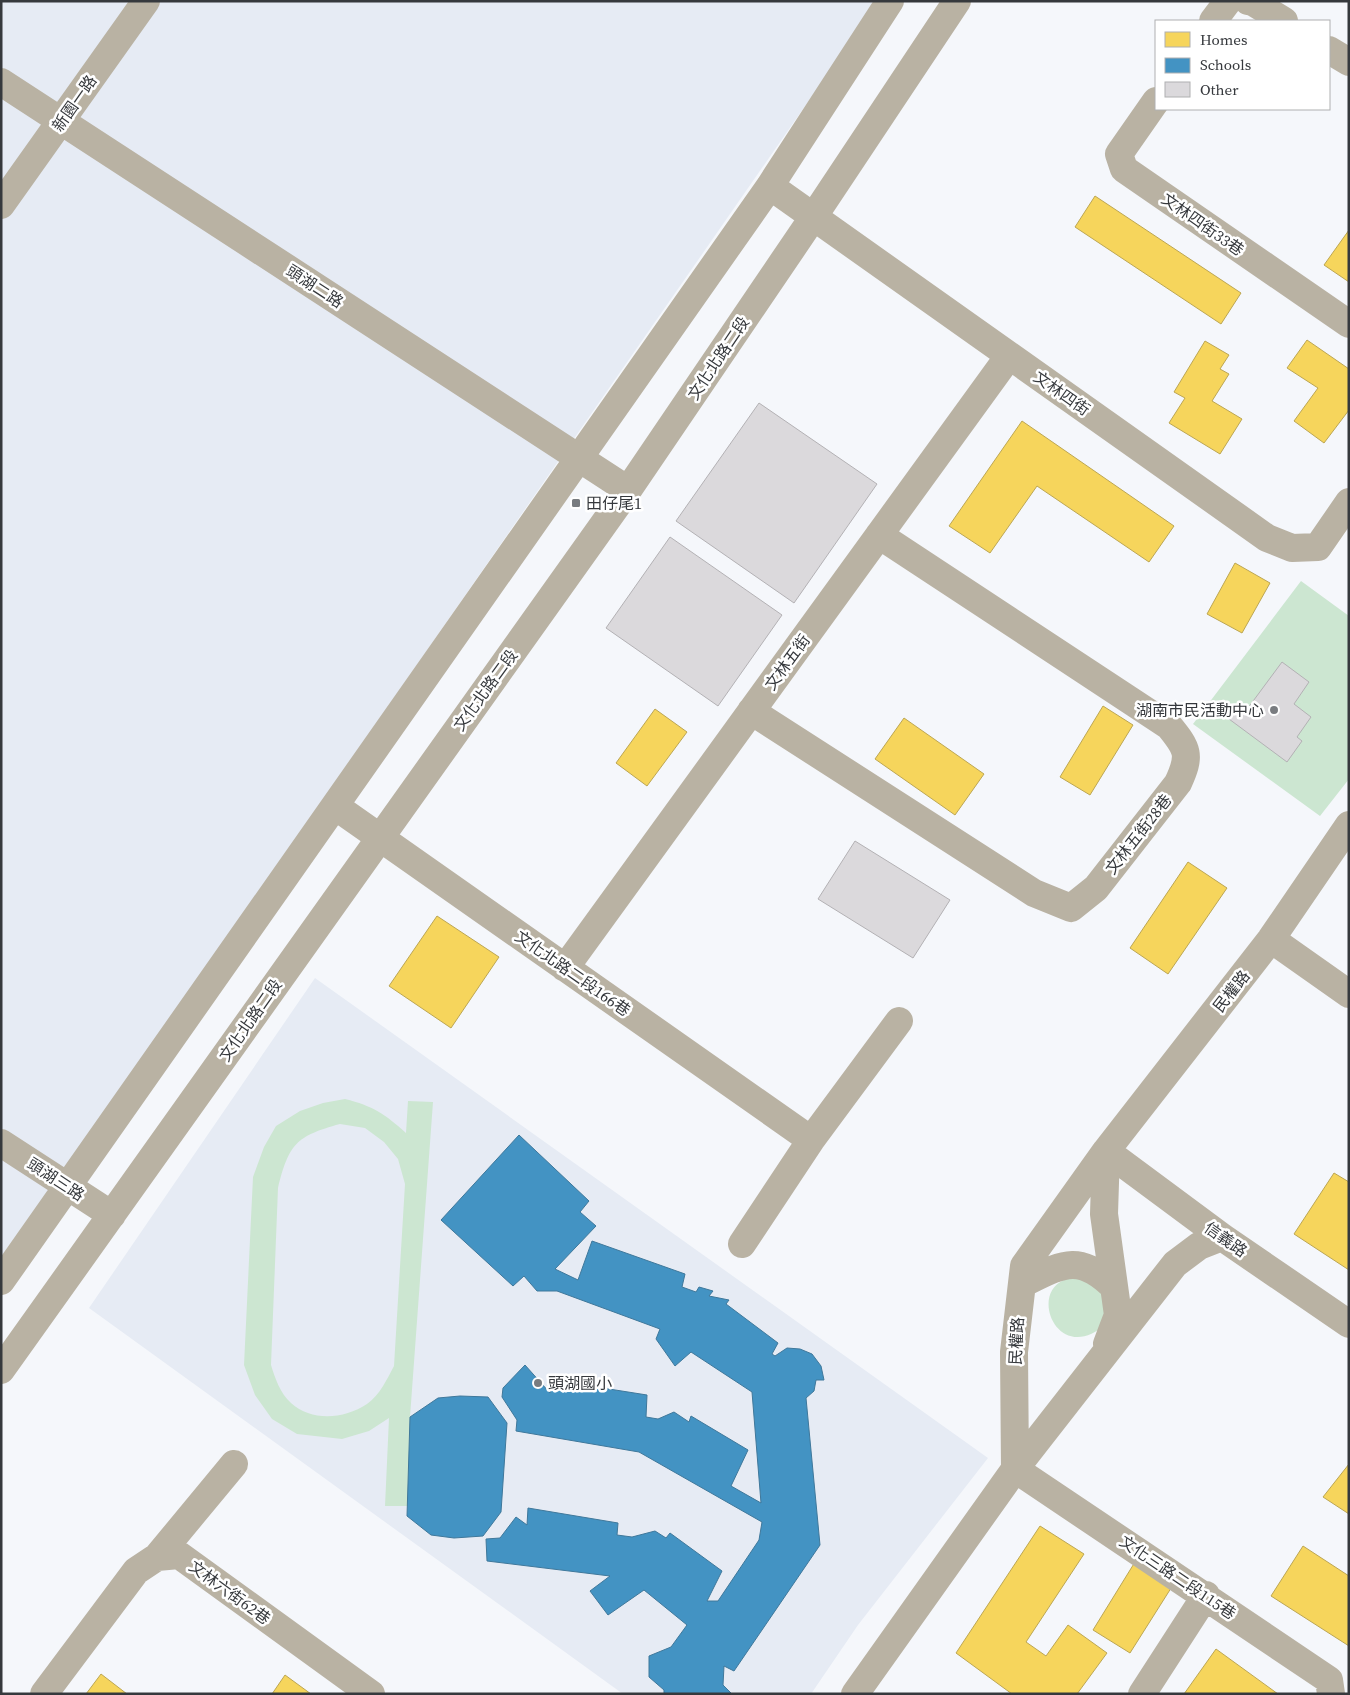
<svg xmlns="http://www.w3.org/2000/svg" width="1350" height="1695" font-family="'Source Serif 4','Noto Sans TC',serif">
<rect width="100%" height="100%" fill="#f5f7fb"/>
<path fill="#e6ebf4" d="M 1,1 L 878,1 L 325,797 L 1,1258 Z
M 315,978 L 988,1458 L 858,1625 L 811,1694 L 623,1694 L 89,1308 Z"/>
<path fill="#cce6d1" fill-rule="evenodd" d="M 1301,581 L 1349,616 L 1349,779 L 1320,816 L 1193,724 Z
M 345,1099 C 373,1106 385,1114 406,1133 L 408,1101 L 433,1102 L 410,1417 L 408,1506 L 385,1506 L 389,1418 L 369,1431 L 342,1439 L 297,1434 L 272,1419 L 255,1395 L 244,1365 L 253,1177 L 264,1147 L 276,1126 L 300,1111 L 323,1103 ZM 340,1124 L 365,1128 L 384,1142 L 398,1159 L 405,1184 L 394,1366 C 387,1379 380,1395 367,1404 C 344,1419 312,1422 291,1403 C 280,1393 275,1378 271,1365 L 278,1188 C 289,1144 296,1136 340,1124 Z
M 1079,1276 L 1105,1294 L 1107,1323 C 1060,1367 1028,1295 1064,1280 C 1068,1278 1074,1277 1079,1276 Z"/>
<path fill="#f6d55c" stroke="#bca653" d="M 1095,196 L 1241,293 L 1221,324 L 1075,227 Z
M 1349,230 L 1349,282 L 1324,265 Z
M 1307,340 L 1349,369 L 1349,410 L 1324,443 L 1294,421 L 1318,388 L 1287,368 Z
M 1205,341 L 1229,355 L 1220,369 L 1229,374 L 1212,401 L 1242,419 L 1220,454 L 1169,423 L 1185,398 L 1174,392 Z
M 1022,421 L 1174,526 L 1149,562 L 1037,486 L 990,553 L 949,526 Z
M 1235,563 L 1270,583 L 1242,633 L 1207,614 Z
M 1103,706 L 1133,725 L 1090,795 L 1060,777 Z
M 655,709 L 687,732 L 647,786 L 616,763 Z
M 904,718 L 984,774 L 955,815 L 875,759 Z
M 1188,862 L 1227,888 L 1168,974 L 1130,948 Z
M 437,916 L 499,957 L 451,1028 L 389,986 Z
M 1334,1173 L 1349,1182 L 1349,1270 L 1294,1234 Z
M 1349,1464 L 1349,1514 L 1323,1497 Z
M 1040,1526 L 1084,1554 L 1026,1642 L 1046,1656 L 1068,1625 L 1107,1653 L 1077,1694 L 1012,1694 L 956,1653 Z
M 1303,1546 L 1349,1576 L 1349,1646 L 1271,1596 Z
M 1135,1562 L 1173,1585 L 1130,1653 L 1093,1630 Z
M 1216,1649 L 1278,1694 L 1184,1694 Z
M 101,1674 L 127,1694 L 86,1694 Z
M 285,1675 L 311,1694 L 272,1694 Z"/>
<path fill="#4393c3" stroke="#3f789b" d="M 519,1135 L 589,1201 L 580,1212 L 596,1226 L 555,1269 L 578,1280 L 592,1241 L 685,1274 L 682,1287 L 696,1292 L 699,1287 L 713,1291 L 709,1296 L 729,1300 L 726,1304 L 778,1343 L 772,1354 L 775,1356 L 787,1348 L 800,1349 L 812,1354 L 821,1366 L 824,1380 L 816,1380 L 814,1391 L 806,1398 L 820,1545 L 734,1671 L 724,1666 L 723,1685 L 732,1694 L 664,1694 L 664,1690 L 649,1677 L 649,1656 L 671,1647 L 687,1625 L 644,1590 L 608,1615 L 590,1591 L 610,1576 L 487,1561 L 486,1539 L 500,1538 L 516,1517 L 527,1525 L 528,1508 L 618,1523 L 617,1535 L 632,1537 L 655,1531 L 666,1538 L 670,1533 L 722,1571 L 707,1601 L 718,1601 L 759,1540 L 762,1522 L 639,1452 L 516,1431 L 517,1420 L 502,1397 L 503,1388 L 525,1365 L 550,1393 L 552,1380 L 647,1395 L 646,1417 L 658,1419 L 674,1412 L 689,1422 L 691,1416 L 748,1450 L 731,1486 L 761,1503 L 752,1392 L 691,1352 L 675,1366 L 656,1339 L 660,1329 L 557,1291 L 537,1291 L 524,1276 L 513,1286 L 441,1220 Z
M 460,1396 L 488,1397 L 507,1423 L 501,1512 L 483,1536 L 454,1538 L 431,1535 L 407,1516 L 410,1417 L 438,1398 Z"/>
<path fill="#dbd9dc" stroke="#b3b1b4" d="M 759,403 L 877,484 L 794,603 L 676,521 Z
M 670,537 L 782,615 L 718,706 L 606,628 Z
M 1282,662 L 1309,682 L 1294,704 L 1311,717 L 1297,737 L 1302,741 L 1287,762 L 1229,719 L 1238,708 L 1245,712 Z
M 855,841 L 950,900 L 913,958 L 818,899 Z"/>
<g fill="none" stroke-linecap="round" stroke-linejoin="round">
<path stroke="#b9b2a3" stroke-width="28" d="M 1248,1 L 1253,2 L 1284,21
M 1213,21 L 1228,1
M 1329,50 L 1349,62
M 1,82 L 628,490
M 1156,101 L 1119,154 L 1124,169 L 1349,324
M 770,186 L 1267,538 L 1292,548 L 1318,547 L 1349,502
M 1,205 L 146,1
M 751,711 L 1034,893 L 1071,908 L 1096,888 L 1178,783 C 1191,755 1188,749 1169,726 L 879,535
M 335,806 L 811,1140
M 1271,939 L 1349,994
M 565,968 L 1009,356
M 1,1143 L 112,1215
M 1106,1151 L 1222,1237 L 1349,1324
M 1106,1151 L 1104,1214 L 1118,1315 L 1107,1344
M 742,1244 L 811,1140 L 899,1021
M 1,1281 L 770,186 L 890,1
M 1022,1284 C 1061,1265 1078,1252 1113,1286
M 1,1370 L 628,490 L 814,216 L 957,1
M 1015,1469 L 1014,1352 L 1024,1266 L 1106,1151 L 1271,939 L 1349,825
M 1015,1469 L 1329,1680 L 1331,1694
M 157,1557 L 234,1464
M 44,1694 L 136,1571 L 157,1557 L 179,1555 L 371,1694
M 855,1694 L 1015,1469 L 1175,1264 L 1199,1246 L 1222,1237
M 1142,1694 L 1206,1595"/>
</g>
<g fill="#797c80" stroke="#fff" stroke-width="2">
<rect x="571" y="498" width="10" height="10" rx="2.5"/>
<circle cx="1274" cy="710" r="5"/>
<circle cx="538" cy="1383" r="5"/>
</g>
<g text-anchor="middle" stroke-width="5" stroke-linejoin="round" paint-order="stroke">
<g font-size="16" fill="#36393d" stroke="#fff">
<text transform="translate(74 103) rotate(-55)" y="6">新園一路</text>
<text transform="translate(1203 224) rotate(35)" y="6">文林四街33巷</text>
<text transform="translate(315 286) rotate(33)" y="6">頭湖二路</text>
<text transform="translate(718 358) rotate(-56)" y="6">文化北路二段</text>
<text transform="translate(1062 393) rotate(35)" y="6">文林四街</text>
<text transform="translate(787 662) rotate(-54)" y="6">文林五街</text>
<text transform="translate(485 690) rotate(-54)" y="6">文化北路二段</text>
<text transform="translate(1138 834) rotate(-52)" y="6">文林五街28巷</text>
<text transform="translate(573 973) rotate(35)" y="6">文化北路二段166巷</text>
<text transform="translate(1231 991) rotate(-52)" y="6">民權路</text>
<text transform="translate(250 1020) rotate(-55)" y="6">文化北路二段</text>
<text transform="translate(56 1179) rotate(33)" y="6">頭湖三路</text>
<text transform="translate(1226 1239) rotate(35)" y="6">信義路</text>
<text transform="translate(1016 1341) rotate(-87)" y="6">民權路</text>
<text transform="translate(1178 1577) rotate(34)" y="6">文化三路二段115巷</text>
<text transform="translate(230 1592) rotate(36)" y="6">文林六街62巷</text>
</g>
<g font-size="16" fill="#36393d" stroke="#fff" text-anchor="start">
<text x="586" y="509">田仔尾1</text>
<text x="1264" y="716" text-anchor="end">湖南市民活動中心</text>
<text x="548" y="1389">頭湖國小</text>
</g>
</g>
<rect width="1350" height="1695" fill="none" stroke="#36393d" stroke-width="5"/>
<rect x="1155" y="20" width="175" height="90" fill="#ffffff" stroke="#afb0b1"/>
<rect x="1165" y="32" width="25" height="15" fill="#f6d55c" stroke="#afb0b1"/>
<text x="1200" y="45" font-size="15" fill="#36393d">Homes</text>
<rect x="1165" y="58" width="25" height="15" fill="#4393c3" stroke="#afb0b1"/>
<text x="1200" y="70" font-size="15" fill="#36393d">Schools</text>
<rect x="1165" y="82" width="25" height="15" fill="#dbd9dc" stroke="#afb0b1"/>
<text x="1200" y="95" font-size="15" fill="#36393d">Other</text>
</svg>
